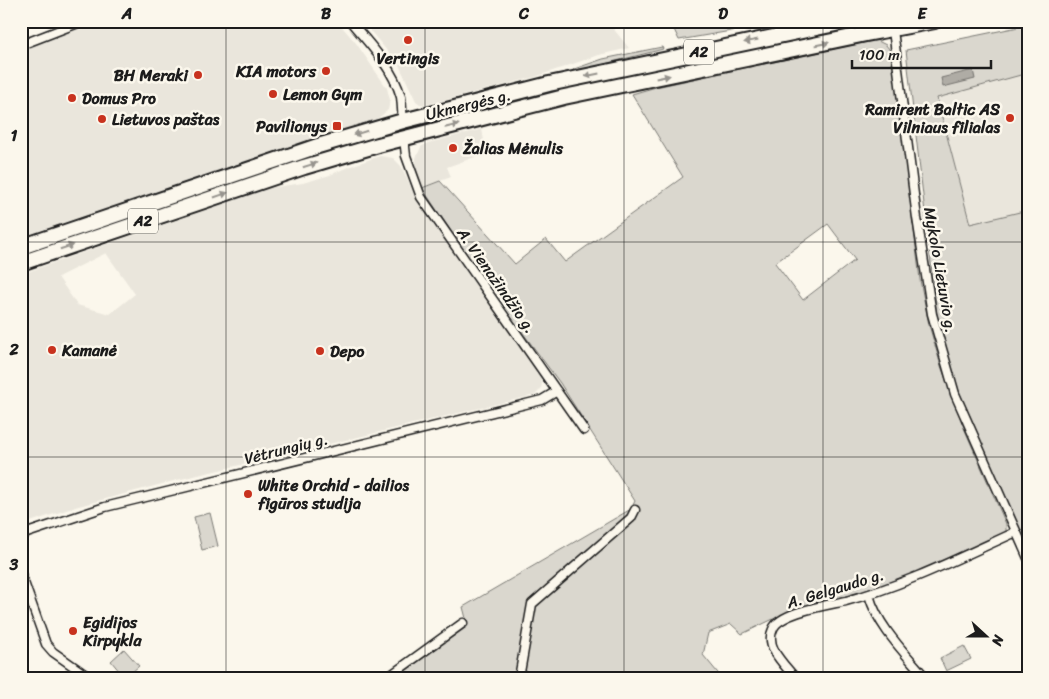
<svg xmlns="http://www.w3.org/2000/svg" width="1049" height="699" font-family="Sriracha,sans-serif">
<rect width="100%" height="100%" fill="#fbf7ec"/>
<filter id="ink" filterUnits="userSpaceOnUse"><feTurbulence type="fractalNoise" baseFrequency=".02" numOctaves="2"/><feDisplacementMap in="SourceGraphic" scale="10" xChannelSelector="R" yChannelSelector="G"/><feConvolveMatrix kernelMatrix="1 2 1 2 8 2 1 2 1" color-interpolation-filters="sRGB"/></filter>
<g filter="url(#ink)">
<path fill="#eae6dc" fill-rule="evenodd" d="M 98,21 L 337,21 L 356,43 L 387,88 L 390,100 L 388,110 L 376,120 L 300,143 L 21,237 L 21,51 Z
M 362,21 L 607,21 L 629,48 L 599,55 L 535,77 L 426,105 L 420,104 L 416,101 L 399,65 Z
M 1028,73 L 1028,210 L 970,224 L 937,97 Z
M 482,129 L 486,153 L 447,167 L 451,177 L 422,188 L 415,167 L 416,158 L 421,147 L 428,143 Z
M 380,156 L 393,158 L 401,166 L 415,195 L 541,376 L 542,383 L 541,389 L 535,395 L 177,480 L 75,507 L 21,525 L 21,274 L 269,188 L 303,183 L 330,175 L 348,167 ZM 106,253 L 135,294 L 110,314 L 77,305 L 58,277 Z"/>
<path fill="#dad7ce" stroke="#7b7a75" fill-rule="evenodd" d="M 670,21 L 789,21 L 679,40 Z
M 1028,25 L 1028,73 L 937,98 L 970,224 L 1028,210 L 1028,547 L 958,389 L 937,315 L 906,50 Z
M 876,40 L 886,45 L 892,53 L 920,280 L 929,325 L 941,366 L 964,428 L 1006,524 L 1006,531 L 1001,536 L 922,571 L 870,590 L 792,610 L 742,634 L 731,624 L 708,633 L 703,655 L 722,678 L 396,678 L 468,626 L 463,607 L 631,509 L 635,501 L 560,383 L 488,286 L 422,188 L 440,181 L 515,264 L 546,239 L 565,262 L 683,177 L 632,94 L 656,87 ZM 828,224 L 855,260 L 803,300 L 775,263 Z
M 662,47 L 663,49 L 573,72 L 574,69 L 603,59 Z
M 210,513 L 218,546 L 202,550 L 194,517 Z
M 964,646 L 971,659 L 946,671 L 940,658 Z
M 124,649 L 139,666 L 125,678 L 111,661 Z"/>
<path fill="#afaca5" stroke="#74726e" d="M 973,70 L 975,79 L 943,87 L 941,78 Z"/>
<g fill="none" stroke-linecap="round" stroke-linejoin="round">
<defs>
<path id="minor" d="M 350,21 C 369,43 393,68 401,97 C 402,104 402,113 403,121
M 893,30 L 917,218 L 932,314 L 955,394 L 1028,558
M 21,45 L 83,21
M 404,138 L 406,156 L 421,197 L 584,430
M 21,535 L 105,507 L 542,400 L 557,391
M 21,574 L 46,644 L 53,652 L 90,678
M 869,595 C 878,627 905,653 926,678
M 387,678 L 463,623
M 519,678 L 532,604 L 631,518 L 635,510
M 795,678 C 785,665 764,647 773,629 C 780,612 829,605 846,601 C 903,586 963,556 1016,532"/>
<path id="trunk" d="M 21,247 L 318,146 L 403,121 L 549,84 L 850,21
M 21,263 L 304,167 L 378,145 L 564,97 L 866,34 L 935,21"/>
</defs>
<use href="#minor" stroke="#1c1c1c" stroke-width="11"/>
<use href="#trunk" stroke="#1c1c1c" stroke-width="18"/>
<use href="#minor" stroke="#fbf7ec" stroke-width="8"/>
<use href="#trunk" stroke="#fbf7ec" stroke-width="14"/>
</g>
<defs><path id="oneway-solid" d="M-6-.8H1V-3.2L6.5 0L1 3.2V.8H-6Z" transform="scale(1.25)"/></defs>
<g fill="#97948e">
<use href="#oneway-solid" transform="translate(751 41) rotate(168)"/>
<use href="#oneway-solid" transform="translate(822 44) rotate(-12)"/>
<use href="#oneway-solid" transform="translate(592 75) rotate(169)"/>
<use href="#oneway-solid" transform="translate(663 77) rotate(-12)"/>
<use href="#oneway-solid" transform="translate(452 126) rotate(-14)"/>
<use href="#oneway-solid" transform="translate(360 133) rotate(163)"/>
<use href="#oneway-solid" transform="translate(310 165) rotate(-17)"/>
<use href="#oneway-solid" transform="translate(221 195) rotate(-19)"/>
<use href="#oneway-solid" transform="translate(67 247) rotate(-18)"/>
</g>
</g>
<path fill="none" stroke="#1c1c1c" stroke-width="1" stroke-opacity="0.55" d="M 226,21 L 226,678M 425,21 L 425,678M 624,21 L 624,678M 823,21 L 823,678M 21,242 L 1028,242M 21,457 L 1028,457"/>
<g fill="#c8321e" stroke="#fbf7ec" stroke-width="2">
<circle cx="408" cy="40" r="5"/>
<circle cx="326" cy="71" r="5"/>
<circle cx="198" cy="75" r="5"/>
<circle cx="273" cy="94" r="5"/>
<circle cx="72" cy="98" r="5"/>
<circle cx="1010" cy="118" r="5"/>
<circle cx="102" cy="119" r="5"/>
<rect x="332" y="121" width="10" height="10" rx="2.5"/>
<circle cx="453" cy="148" r="5"/>
<circle cx="52" cy="350" r="5"/>
<circle cx="320" cy="351" r="5"/>
<circle cx="248" cy="494" r="5"/>
<circle cx="73" cy="631" r="5"/>
</g>
<g text-anchor="middle" stroke-width="5" stroke-linejoin="round" paint-order="stroke">
<g fill="#fbf7ec" stroke="#5f5e5a" stroke-width="1">
<rect x="684" y="39.5" width="30" height="25" rx="4"/>
<rect x="128" y="208.5" width="30" height="25" rx="4"/>
</g>
<g font-size="15" font-weight="bold" fill="#1c1c1c">
<text x="699" y="57">A2</text>
<text x="143" y="226">A2</text>
</g>
<g font-size="16" font-weight="bold" fill="#1c1c1c" stroke="#fbf7ec" text-anchor="start">
<text x="408" y="64" text-anchor="middle">Vertingis</text>
<text x="316" y="77" text-anchor="end">KIA motors</text>
<text x="188" y="81" text-anchor="end">BH Meraki</text>
<text x="283" y="100">Lemon Gym</text>
<text x="82" y="104">Domus Pro</text>
<text x="1000" y="115" text-anchor="end">Ramirent Baltic AS<tspan x="1000" dy="18">Vilniaus filialas</tspan></text>
<text x="112" y="125">Lietuvos paštas</text>
<text x="327" y="132" text-anchor="end">Pavilionys</text>
<text x="463" y="154">Žalias Mėnulis</text>
<text x="62" y="356">Kamanė</text>
<text x="330" y="357">Depo</text>
<text x="258" y="491">White Orchid - dailios<tspan x="258" dy="18">figūros studija</tspan></text>
<text x="83" y="628">Egidijos<tspan x="83" dy="18">Kirpykla</tspan></text>
</g>
<g font-size="16" fill="#1c1c1c" stroke="#fbf7ec">
<text transform="translate(468 104) rotate(-14)" y="6">Ukmergės g.</text>
<text transform="translate(941 270) rotate(80)" y="6">Mykolo Lietuvio g.</text>
<text transform="translate(497 280) rotate(55)" y="6">A. Vienažindžio g.</text>
<text transform="translate(286 448) rotate(-14)" y="6">Vėtrungių g.</text>
<text transform="translate(835 588) rotate(-17)" y="6">A. Gelgaudo g.</text>
</g>
</g>
<rect width="1049" height="699" fill="none" stroke="#fbf7ec" stroke-width="55"/>
<g transform="translate(986 636) rotate(111)" stroke="#fbf7ec" stroke-width="4" paint-order="stroke">
<path d="M0-4L9 19L0 12L-9 19Z" fill="#1c1c1c"/>
<text y="-8" font-size="14" font-weight="bold" text-anchor="middle" fill="#1c1c1c">N</text>
</g>
<path d="M852 60v8h139v-8" fill="none" stroke="#1c1c1c" stroke-width="2.5"/>
<text x="859" y="60" font-size="15" fill="#1c1c1c" stroke="#fbf7ec" stroke-width="4" paint-order="stroke">100 m</text>
<rect x="28" y="28" width="994" height="644" fill="none" stroke="#1c1c1c" stroke-width="2"/>
<g font-size="16" text-anchor="middle" font-weight="bold" fill="#1c1c1c">
<text x="127" y="19">A</text>
<text x="326" y="19">B</text>
<text x="524" y="19">C</text>
<text x="723" y="19">D</text>
<text x="922" y="19">E</text>
<text x="14" y="141">1</text>
<text x="14" y="355">2</text>
<text x="14" y="570">3</text>
</g>
</svg>
